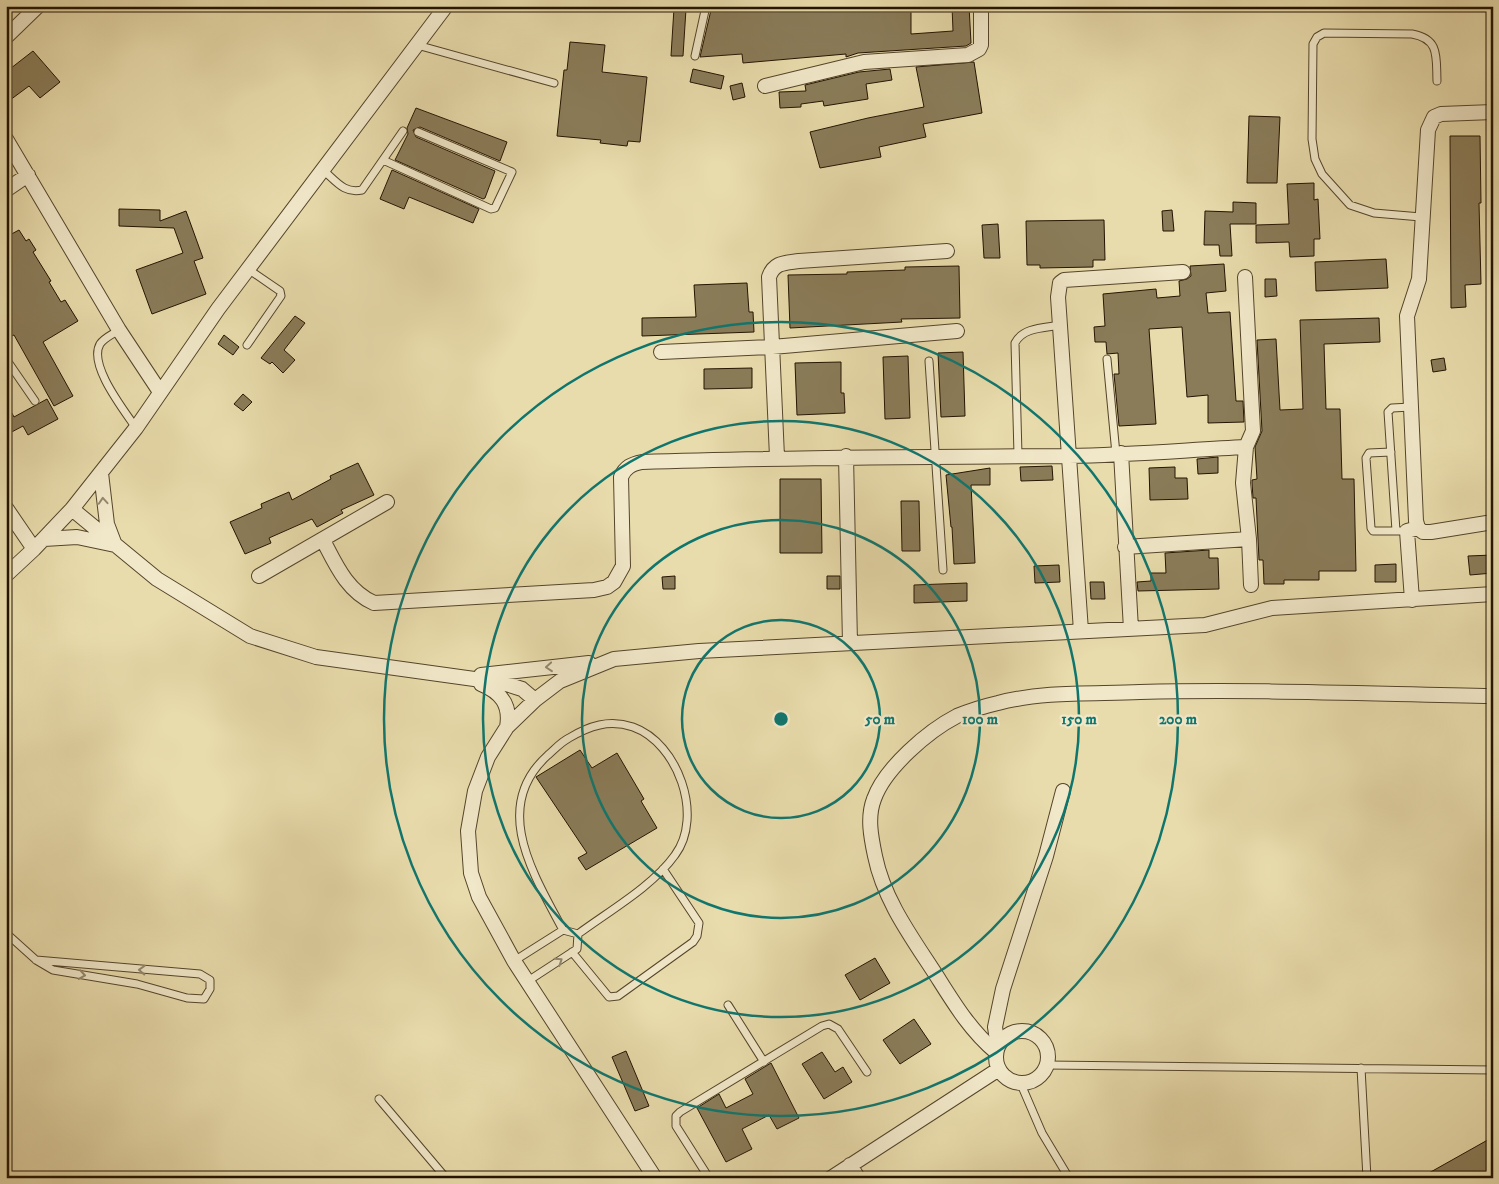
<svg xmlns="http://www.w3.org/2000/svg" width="1499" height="1184" font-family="'IM FELL DW Pica',serif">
<rect width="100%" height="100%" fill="#e9dcac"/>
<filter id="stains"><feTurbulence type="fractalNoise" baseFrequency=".004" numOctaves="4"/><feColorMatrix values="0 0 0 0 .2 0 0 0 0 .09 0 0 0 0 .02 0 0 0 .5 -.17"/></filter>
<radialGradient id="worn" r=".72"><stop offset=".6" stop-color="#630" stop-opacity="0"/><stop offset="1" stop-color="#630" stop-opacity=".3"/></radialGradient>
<path fill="#8a7c59" stroke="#231300" d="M 771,6 L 904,6 L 904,11 L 911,11 L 911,34 L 953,31 L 952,6 L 969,6 L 971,43 L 966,46 L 858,53 L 846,57 L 846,54 L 743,63 L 742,54 L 700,57 L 711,10 Z
M 674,8 L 686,9 L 683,56 L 671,56 Z
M 570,42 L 605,45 L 602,72 L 647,77 L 640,142 L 628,141 L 627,146 L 600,143 L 601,140 L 557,136 L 564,70 L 567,70 Z
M 33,51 L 60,82 L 40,98 L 29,86 L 6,103 L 6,72 Z
M 974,62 L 982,113 L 923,124 L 926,137 L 879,147 L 881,157 L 820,168 L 810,132 L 868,118 L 924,107 L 916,67 Z
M 693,69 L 724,76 L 721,89 L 690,82 Z
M 890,69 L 892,80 L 866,84 L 868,99 L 824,106 L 823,101 L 801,104 L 801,107 L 780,108 L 779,92 L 806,91 L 805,85 L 859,72 Z
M 742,83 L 745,97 L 733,100 L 730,86 Z
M 416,108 L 507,142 L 500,161 L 420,127 L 413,130 L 416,137 L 495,171 L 485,198 L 483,199 L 395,160 L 408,134 L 407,128 Z
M 1249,116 L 1280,117 L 1277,183 L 1247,183 Z
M 1450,136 L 1480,136 L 1481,203 L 1479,203 L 1481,284 L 1465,285 L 1466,307 L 1451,308 Z
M 392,170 L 479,209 L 473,223 L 409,197 L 404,209 L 380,199 Z
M 1314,183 L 1314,200 L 1318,199 L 1320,239 L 1314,239 L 1314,256 L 1290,257 L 1289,242 L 1256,243 L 1256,225 L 1289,224 L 1287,184 Z
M 1233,202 L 1256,203 L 1256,224 L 1230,224 L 1232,256 L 1220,256 L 1219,245 L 1204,245 L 1205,211 L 1233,212 Z
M 119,209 L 160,210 L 160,221 L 186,211 L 203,258 L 194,261 L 206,294 L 152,314 L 136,270 L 183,253 L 174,228 L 119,226 Z
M 1172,210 L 1174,231 L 1163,231 L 1162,211 Z
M 1104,220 L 1105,260 L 1093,260 L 1093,267 L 1040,268 L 1040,265 L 1027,265 L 1026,221 Z
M 998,224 L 1000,258 L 984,258 L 982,225 Z
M 19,230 L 26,241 L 29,239 L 36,250 L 33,252 L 51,281 L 49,282 L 61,302 L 65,300 L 78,321 L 43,342 L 73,396 L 54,406 L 14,335 L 9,337 L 6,331 L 6,237 Z
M 1386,259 L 1388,288 L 1316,291 L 1315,262 Z
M 1224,264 L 1226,291 L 1206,293 L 1208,313 L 1230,312 L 1236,401 L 1243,401 L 1244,422 L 1208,423 L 1208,395 L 1187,397 L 1182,327 L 1149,329 L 1156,424 L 1119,426 L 1114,374 L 1119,374 L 1118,353 L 1107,354 L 1106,342 L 1095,342 L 1094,327 L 1105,326 L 1103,294 L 1156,289 L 1157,298 L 1180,296 L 1179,281 L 1187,279 L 1191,276 L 1190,266 Z
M 959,266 L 960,318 L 901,319 L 902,322 L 790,328 L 788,275 L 847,274 L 847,272 L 905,270 L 905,267 Z
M 1265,279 L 1276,279 L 1277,296 L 1265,297 Z
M 747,283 L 749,312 L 753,312 L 754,332 L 642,336 L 642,318 L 696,317 L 694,285 Z
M 295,316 L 305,323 L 284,350 L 295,360 L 283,373 L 272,362 L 270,364 L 261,358 Z
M 1379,318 L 1380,342 L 1324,344 L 1326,409 L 1340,409 L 1342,479 L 1354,479 L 1356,571 L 1319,571 L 1319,580 L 1284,580 L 1284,584 L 1264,584 L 1263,560 L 1259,560 L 1256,498 L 1253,498 L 1252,483 L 1252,480 L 1257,479 L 1255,447 L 1262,431 L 1257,340 L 1276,339 L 1280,410 L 1303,409 L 1300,320 Z
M 224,335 L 239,347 L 233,355 L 218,344 Z
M 963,352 L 965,416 L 941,417 L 938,353 Z
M 908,356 L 910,418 L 885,419 L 883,357 Z
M 1444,358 L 1446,370 L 1433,372 L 1431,360 Z
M 841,362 L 841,393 L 844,393 L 845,413 L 797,415 L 795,363 Z
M 752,368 L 752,388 L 704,389 L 704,369 Z
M 243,394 L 252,402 L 243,411 L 234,404 Z
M 47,399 L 58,419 L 28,435 L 23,426 L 6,435 L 6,402 L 14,417 Z
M 1218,457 L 1218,473 L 1198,474 L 1197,459 Z
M 358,463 L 374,495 L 341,510 L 343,513 L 317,527 L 312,519 L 269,538 L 271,543 L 245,554 L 230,522 L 262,508 L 261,504 L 289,492 L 292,500 L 331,479 L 330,476 Z
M 1052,466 L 1053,480 L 1021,481 L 1020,467 Z
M 1175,467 L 1175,478 L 1187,478 L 1188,499 L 1150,500 L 1149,468 Z
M 990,468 L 990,485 L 971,485 L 975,563 L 954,564 L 952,527 L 951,527 L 946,475 Z
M 780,479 L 821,479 L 822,553 L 780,553 Z
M 901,501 L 919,501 L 920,551 L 902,551 Z
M 1209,550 L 1209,558 L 1218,558 L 1219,589 L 1138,591 L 1137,582 L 1151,581 L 1151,573 L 1166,573 L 1165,553 Z
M 1493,555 L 1493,573 L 1470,575 L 1468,556 Z
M 1396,564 L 1396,582 L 1375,582 L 1375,565 Z
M 1059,565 L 1060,582 L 1035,583 L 1034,566 Z
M 675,576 L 675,589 L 663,589 L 662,577 Z
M 827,576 L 840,576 L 840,589 L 827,589 Z
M 1090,582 L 1104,582 L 1105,599 L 1091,599 Z
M 967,583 L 967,601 L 914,603 L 914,585 Z
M 580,750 L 592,768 L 617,753 L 644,799 L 641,801 L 657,828 L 586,870 L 578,858 L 587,853 L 536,777 Z
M 875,958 L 890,983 L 860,1000 L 845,975 Z
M 914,1019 L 931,1044 L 900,1064 L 883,1040 Z
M 626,1051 L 649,1106 L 635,1111 L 612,1057 Z
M 822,1052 L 835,1072 L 843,1067 L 852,1082 L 824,1099 L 802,1064 Z
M 771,1063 L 799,1118 L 777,1129 L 769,1115 L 742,1129 L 752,1149 L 726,1162 L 697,1108 L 719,1094 L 726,1108 L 753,1094 L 745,1079 Z
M 1493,1137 L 1493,1178 L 1420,1178 Z"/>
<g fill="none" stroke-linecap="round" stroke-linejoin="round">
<defs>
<path id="service" d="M 417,45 L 554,83
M 695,56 L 706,6
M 383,160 L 491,209 L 495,208 L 512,172 L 418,132
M 323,170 C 336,181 344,194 362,190 L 403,131
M 1421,217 L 1374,213 L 1350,205 L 1322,174 L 1315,159 L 1312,139 L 1313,44 L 1317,37 L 1324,33 L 1412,34 C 1440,39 1436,57 1437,81
M 119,330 C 113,334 104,338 100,344 C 88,365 124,410 136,428
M 247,345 L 281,296 L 280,291 L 248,269
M 6,359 L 35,401
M 1107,359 L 1116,454
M 929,361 L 943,570
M 1391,452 L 1369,453 L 1366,458 L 1371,528 L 1373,531 L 1396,531
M 1018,455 L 1015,343 C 1023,327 1045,328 1061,325
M 1407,531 L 1396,531 L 1388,412 L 1392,408 L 1411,407
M 6,933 L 36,960 L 53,970 L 137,984 L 187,998 L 204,999 L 210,989 L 210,980 L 200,974 L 36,960
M 572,952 L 609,997 L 618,996 L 693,942 L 697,936 L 699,923 L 663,869
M 514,961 L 563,930 L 578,934
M 528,981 L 577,949 L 578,934 C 609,911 653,886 675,855 C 704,816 678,743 633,727 C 609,719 589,726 569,738 C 561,742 555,749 548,755 C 490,807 534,875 563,930
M 728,1005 L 764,1062
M 1046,1065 L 1493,1070
M 1361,1068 L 1367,1178
M 1020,1082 L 1042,1133 L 1069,1178
M 379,1099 L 446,1178
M 709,1178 L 676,1126 L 676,1116 L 680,1112 L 822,1026 L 829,1024 L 838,1029 L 867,1072"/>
<path id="minor" d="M 6,37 L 38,6
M 765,86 L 864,62 L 968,55 L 979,49 L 981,45 L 981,6
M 6,139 L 119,330 L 160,392
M 6,190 L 28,175
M 661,352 L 772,347 L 957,331
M 1121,453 L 1131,629
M 846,456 L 850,643
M 777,457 L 769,277 C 774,262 785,263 799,261 L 947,251
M 6,508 L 34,549
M 72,509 L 157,579 L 250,636 L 316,657 L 503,683 L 522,689 L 535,700
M 1418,528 L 1416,521 L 1407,316 L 1419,279 L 1428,130 L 1434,117 L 1441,114 L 1493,112
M 44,539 L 77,537 L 115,545 L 107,524 L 101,473
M 1249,539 L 1251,585
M 323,540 C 336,565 347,591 374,603 L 594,590 L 607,587 L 614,582 L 623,566 L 621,477 C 625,467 632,464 642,462 C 784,457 926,457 1069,456 C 1128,455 1187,450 1246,447 L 1253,431 L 1245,277
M 1125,547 L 1249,539 L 1243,483 L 1246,447
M 6,575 L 34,549 L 72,509 L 136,428 L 218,309 L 446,6
M 259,576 L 387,502
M 1412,600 L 1407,531 L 1418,528 L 1423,532 L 1431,532 L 1493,522
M 1081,631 L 1058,297 L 1060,283 L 1064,280 L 1183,272
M 481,675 L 589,663
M 481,684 C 501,692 511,705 507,727
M996 1057a26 26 0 1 1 52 0a26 26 0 1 1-52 0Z
M 998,1047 L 995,1027 L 1003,989 L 1046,856 L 1063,791
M 996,1052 C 971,1031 955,1005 938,978 C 913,939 884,901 875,856 C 871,837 867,817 874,799 C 885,768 928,731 957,716 C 969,711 985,706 998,703 C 1043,691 1094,694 1140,692 C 1258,689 1375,694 1493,696
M 850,1165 L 858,1178
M 655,1178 L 514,961 L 479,897 L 471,873 L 468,831 L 475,791 L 488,757 L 507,727 L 535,700 L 560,681 L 614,659 L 699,651 L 1205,625 L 1272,608 L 1493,594
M 831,1178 L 999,1069"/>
</defs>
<use href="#service" stroke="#54452b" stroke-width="9"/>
<use href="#minor" stroke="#54452b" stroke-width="16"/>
<use href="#service" stroke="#f1e8c9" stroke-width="7"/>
<use href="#minor" stroke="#f1e8c9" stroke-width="14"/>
</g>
<defs><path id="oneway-chevron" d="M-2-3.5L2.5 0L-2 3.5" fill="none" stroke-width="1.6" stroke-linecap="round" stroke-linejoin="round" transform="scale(1.25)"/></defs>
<g stroke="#94886f">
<use href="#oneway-chevron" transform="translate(103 501) rotate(-94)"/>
<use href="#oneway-chevron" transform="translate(549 667) rotate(175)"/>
<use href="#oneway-chevron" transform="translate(559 961) rotate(-33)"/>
<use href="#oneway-chevron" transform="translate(142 970) rotate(-177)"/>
<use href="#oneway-chevron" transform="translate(82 975) rotate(9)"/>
</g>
<g fill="none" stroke="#0f766e" stroke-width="2.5">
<circle cx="781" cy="719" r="99"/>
<circle cx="781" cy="719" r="199"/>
<circle cx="781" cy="719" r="298"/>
<circle cx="781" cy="719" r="397"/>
</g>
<circle cx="781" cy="719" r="8" fill="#0f766e" stroke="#f1e8c9" stroke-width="2.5"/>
<g font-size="15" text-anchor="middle" font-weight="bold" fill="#0f766e" stroke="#f1e8c9" stroke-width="4.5" stroke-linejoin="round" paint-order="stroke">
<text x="880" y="724">50 m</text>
<text x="980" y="724">100 m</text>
<text x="1079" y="724">150 m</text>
<text x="1178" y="724">200 m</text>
</g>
<rect width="1499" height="1184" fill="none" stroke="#e9dcac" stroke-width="25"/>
<rect x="8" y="8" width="1484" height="1169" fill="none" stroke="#231300" stroke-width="2.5"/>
<rect x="12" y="12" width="1474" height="1159" fill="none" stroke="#231300"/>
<rect width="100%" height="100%" filter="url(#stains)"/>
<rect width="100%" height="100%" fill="url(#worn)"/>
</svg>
